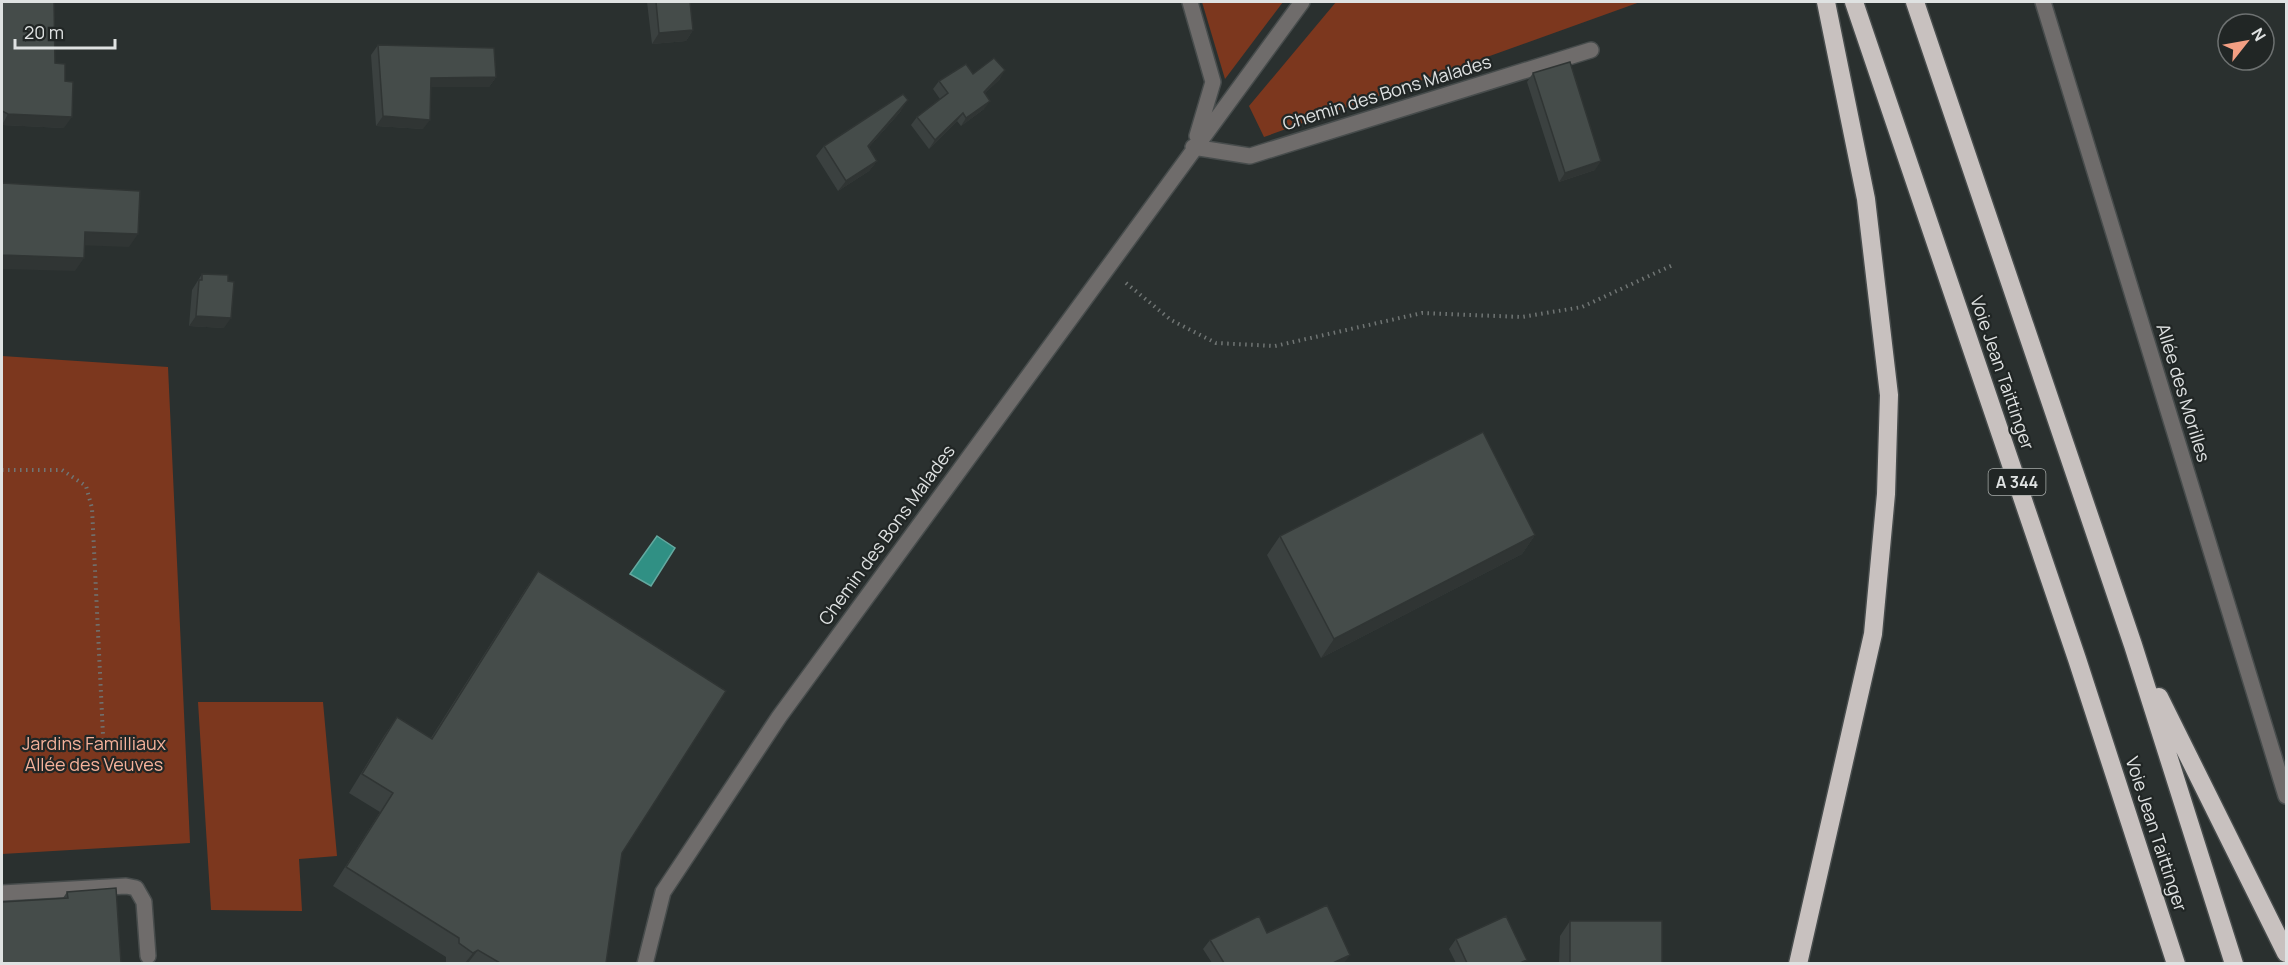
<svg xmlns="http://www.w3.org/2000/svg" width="2288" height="965" font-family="Manrope,sans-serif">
<rect width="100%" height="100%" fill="#2a302f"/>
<path fill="#7c371e" d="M 1202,2 L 1283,2 L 1225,79 Z
M 1336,2 L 1640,2 L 1264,137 L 1249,106 Z
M 2,356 L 168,367 L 190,843 L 2,854 Z
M 198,702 L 323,702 L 337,856 L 299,859 L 302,911 L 211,910 Z"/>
<path fill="#309084" stroke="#64a9a0" stroke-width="1.5" d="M 657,536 L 675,548 L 651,586 L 630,574 Z"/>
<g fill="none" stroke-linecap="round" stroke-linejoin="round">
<defs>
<path id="minor" d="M 1190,2 L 1213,82 L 1197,136
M 2043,2 L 2286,796
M 1193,147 L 1250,156 L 1591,50
M 2,893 L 126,886 L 136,888 L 144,902 L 148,956
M 645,964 L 663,892 L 779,717 L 1302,2"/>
<path id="highway" d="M 1854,2 L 2077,659 L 2176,964
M 1915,2 L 2133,645 L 2234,964
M 2159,697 L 2286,953
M 1798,964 L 1873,634 L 1886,494 L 1889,395 L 1866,199 L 1826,2"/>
</defs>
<use href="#minor" stroke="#474c4c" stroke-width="18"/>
<use href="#highway" stroke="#474c4c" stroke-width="21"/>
<path stroke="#707574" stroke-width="4" stroke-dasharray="1.5 4.5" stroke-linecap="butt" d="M 1126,283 L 1171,320 L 1216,343 L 1275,346 L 1422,313 L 1522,317 L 1582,307 L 1675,264
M 2,470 L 62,470 L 86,486 L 92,508 L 104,756"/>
<use href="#minor" stroke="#6f6c6b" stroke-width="15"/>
<use href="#highway" stroke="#c8c1bf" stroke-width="18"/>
</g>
<path fill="#3b4140" d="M 2,2 L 55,63 L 64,128 L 2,125 Z
M 647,2 L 690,2 L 693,30 L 686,41 L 652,44 Z
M 378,45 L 496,77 L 489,87 L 431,87 L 423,129 L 376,126 L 371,55 Z
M 1533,73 L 1595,170 L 1559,182 L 1527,82 Z
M 973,74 L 1000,79 L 985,93 L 984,109 L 961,126 L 957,121 L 929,149 L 911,125 L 917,117 L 940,99 L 933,89 L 939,81 Z
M 901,111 L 868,148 L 877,161 L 869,171 L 838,191 L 816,156 L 824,146 Z
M 202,274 L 228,281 L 224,328 L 189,326 L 192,290 Z
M 1535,535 L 1522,554 L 1321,658 L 1267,555 L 1280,536 Z
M 538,571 L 622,853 L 606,963 L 448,963 L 446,962 L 446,957 L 333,886 L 380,812 L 349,793 L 384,736 L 397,717 L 431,738 L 525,590 Z
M 67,892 L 121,963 L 63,898 Z
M 1570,921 L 1662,963 L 1559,963 L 1560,936 Z
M 1267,933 L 1344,963 L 1212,963 L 1203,949 L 1210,940 Z
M 1456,939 L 1525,963 L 1456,963 L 1449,949 Z"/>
<path fill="#303534" d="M 693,30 L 686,41 L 652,44 L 659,33 Z
M 1005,70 L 1000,79 L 978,100 L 984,92 Z
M 496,77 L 489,87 L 424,87 L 431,78 Z
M 908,100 L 901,111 L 860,157 L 868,146 Z
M 990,101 L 984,109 L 961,126 L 966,118 Z
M 963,113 L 957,121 L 929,149 L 935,140 Z
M 8,114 L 72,117 L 64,128 L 2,125 Z
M 383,116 L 430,120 L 423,129 L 376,126 Z
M 877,161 L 869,171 L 838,191 L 846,181 Z
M 1601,161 L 1595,170 L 1559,182 L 1565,173 Z
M 85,232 L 138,234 L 129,247 L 76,245 Z
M 2,255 L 84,258 L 75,271 L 2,269 Z
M 196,316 L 231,318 L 224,328 L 189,326 Z
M 1535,535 L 1522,554 L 1321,658 L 1334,639 Z
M 478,950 L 468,963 L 465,963 L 473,953 Z
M 1350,955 L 1344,963 L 1333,963 Z"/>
<path fill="#454c4a" stroke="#303534" stroke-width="1.5" d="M 2,2 L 54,2 L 55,63 L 65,64 L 65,81 L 73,82 L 72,117 L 8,114 L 2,111 Z
M 656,2 L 690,2 L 693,30 L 659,33 Z
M 378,45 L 494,48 L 496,77 L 431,78 L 430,120 L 383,116 Z
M 994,58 L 1005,70 L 984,92 L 990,101 L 966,118 L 963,113 L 935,140 L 917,117 L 948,93 L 939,81 L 966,64 L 973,74 Z
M 1570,62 L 1601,161 L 1565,173 L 1533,73 Z
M 903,94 L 908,100 L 868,146 L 877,161 L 846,181 L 824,146 Z
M 2,183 L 140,191 L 138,234 L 85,232 L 84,258 L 2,255 Z
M 202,274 L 228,275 L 228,281 L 234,282 L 231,318 L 196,316 L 199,280 L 202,280 Z
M 1483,432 L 1535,535 L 1334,639 L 1280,536 Z
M 538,571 L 726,691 L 622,853 L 606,963 L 500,963 L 478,950 L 473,953 L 459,943 L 459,938 L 346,867 L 393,793 L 362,774 L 397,717 L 432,739 Z
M 116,888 L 121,963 L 2,963 L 2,902 L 68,898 L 67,892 Z
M 1327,905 L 1350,955 L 1333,963 L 1224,963 L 1210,940 L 1259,916 L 1267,933 Z
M 1506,916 L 1527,960 L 1520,963 L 1467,963 L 1456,939 Z
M 1570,921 L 1662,921 L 1662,963 L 1570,963 Z"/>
<g text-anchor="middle" stroke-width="4.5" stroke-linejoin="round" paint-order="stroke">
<rect fill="#212625" stroke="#a6aaa9" stroke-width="1.5" x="1988.5" y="469" width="57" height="26" rx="4.5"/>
<g font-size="16" font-weight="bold" fill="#dfe2e2">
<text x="2017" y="488">A 344</text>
</g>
<g font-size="18" fill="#dfe2e2" stroke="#212625">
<text transform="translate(1387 93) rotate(-17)" y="6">Chemin des Bons Malades</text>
<text transform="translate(2002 373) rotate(71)" y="6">Voie Jean Taittinger</text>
<text transform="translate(2183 393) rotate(73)" y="6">Allée des Morilles</text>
<text transform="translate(887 535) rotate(-54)" y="6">Chemin des Bons Malades</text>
<text transform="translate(2156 834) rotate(72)" y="6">Voie Jean Taittinger</text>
</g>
<g font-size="18" fill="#f5b29b" stroke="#212625">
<text x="94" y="750">Jardins Familliaux<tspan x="94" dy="21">Allée des Veuves</tspan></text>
</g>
</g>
<rect width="2288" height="965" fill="none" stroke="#dfe2e2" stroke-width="6"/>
<g transform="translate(2246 42) rotate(59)"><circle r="28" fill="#212625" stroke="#6d7171" stroke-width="1.5"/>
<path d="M0-4.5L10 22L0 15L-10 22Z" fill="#f39f83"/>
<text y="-9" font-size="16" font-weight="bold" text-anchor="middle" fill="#dfe2e2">N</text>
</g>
<path d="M15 39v9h100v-9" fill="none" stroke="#dfe2e2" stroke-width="3"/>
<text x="24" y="39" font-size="18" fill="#dfe2e2" stroke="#212625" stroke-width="4.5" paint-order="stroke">20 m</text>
</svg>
